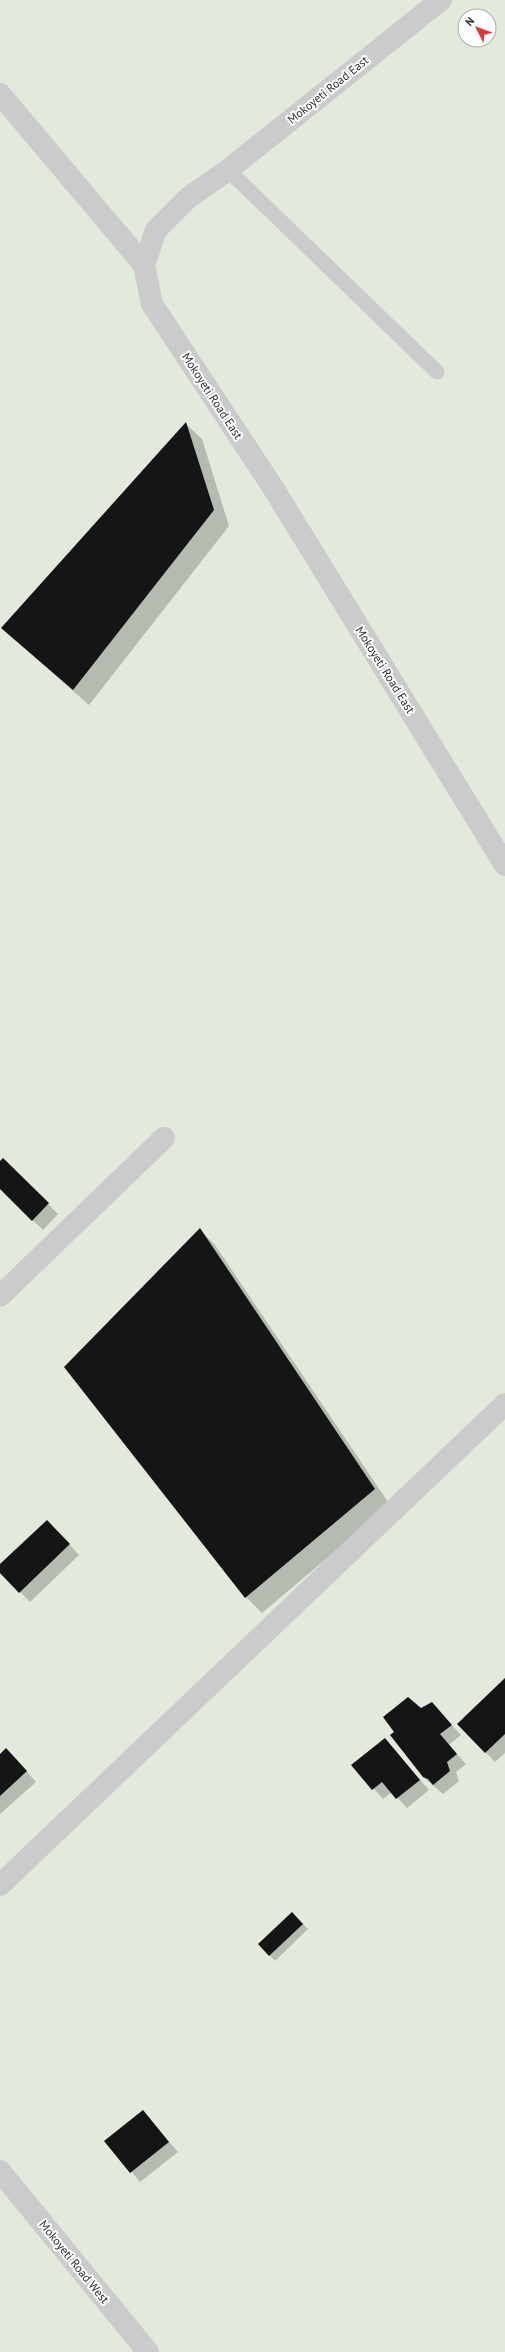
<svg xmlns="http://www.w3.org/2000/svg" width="505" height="2352" font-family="'PT Sans',sans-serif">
<rect width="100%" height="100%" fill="#fff"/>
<path fill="#e2eadc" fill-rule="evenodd" d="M 0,0 L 505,0 L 505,2352 L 0,2352 ZM 465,16 L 489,16 L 489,40 L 465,40 Z"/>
<path fill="#0003" d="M 186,424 L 202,439 L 229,526 L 89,705 L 2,628 Z
M 3,1160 L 58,1214 L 43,1230 L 0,1188 L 0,1162 Z
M 200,1230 L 215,1245 L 390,1505 L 262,1613 L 246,1597 L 66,1367 Z
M 57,1531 L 79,1555 L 30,1602 L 0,1571 L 0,1566 Z
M 505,1679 L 505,1753 L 495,1762 L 458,1724 Z
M 432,1704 L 461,1735 L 449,1745 L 466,1764 L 456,1772 L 459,1781 L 443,1794 L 423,1777 L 421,1709 Z
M 385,1739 L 429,1790 L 407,1808 L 392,1792 L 383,1799 L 353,1765 Z
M 0,1755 L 16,1759 L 36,1782 L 0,1814 Z
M 292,1913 L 308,1929 L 275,1961 L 259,1944 Z
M 143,2111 L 178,2152 L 140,2182 L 106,2141 Z"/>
<path fill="#151515" d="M 186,422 L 214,510 L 73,690 L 1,628 Z
M 3,1158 L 49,1203 L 32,1221 L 0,1189 L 0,1161 Z
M 200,1228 L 375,1489 L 245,1598 L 64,1367 Z
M 47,1520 L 70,1544 L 19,1593 L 0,1573 L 0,1564 Z
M 505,1678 L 505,1734 L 485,1753 L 457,1724 Z
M 408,1697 L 421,1708 L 432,1702 L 452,1725 L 440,1734 L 457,1754 L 447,1762 L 450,1771 L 433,1785 L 428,1779 L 423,1777 L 390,1735 L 394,1732 L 383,1717 Z
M 385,1738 L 420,1780 L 396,1799 L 382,1782 L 372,1790 L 351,1765 Z
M 6,1748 L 27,1771 L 0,1796 L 0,1754 Z
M 292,1912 L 303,1924 L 269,1956 L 258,1944 Z
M 143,2110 L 169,2142 L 130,2173 L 104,2141 Z"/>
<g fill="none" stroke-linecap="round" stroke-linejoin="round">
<path stroke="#cbcbcb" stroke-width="15" d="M 228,170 L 437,372"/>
<path stroke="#cbcbcb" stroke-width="22" d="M 441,0 L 228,170 L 188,198 L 156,230 L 144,265 L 152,304 L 272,486 L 505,865
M 0,94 L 144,265
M 0,1296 L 164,1138
M 0,1885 L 505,1404
M 0,2171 L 148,2352"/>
</g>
<g text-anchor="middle" stroke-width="4" stroke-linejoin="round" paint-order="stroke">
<g font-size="12" fill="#2e2e2e" stroke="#fff">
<text transform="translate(328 90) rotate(-39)" y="4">Mokoyeti Road East</text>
<text transform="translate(212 396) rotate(57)" y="4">Mokoyeti Road East</text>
<text transform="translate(385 670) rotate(58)" y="4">Mokoyeti Road East</text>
<text transform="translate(74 2262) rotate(51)" y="4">Mokoyeti Road West</text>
</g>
</g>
<g transform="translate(477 28) rotate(312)"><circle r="19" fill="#ffffff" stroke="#ababab"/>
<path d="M0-3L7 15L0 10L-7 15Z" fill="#de3836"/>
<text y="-6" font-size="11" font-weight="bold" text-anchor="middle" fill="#2e2e2e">N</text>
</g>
</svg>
